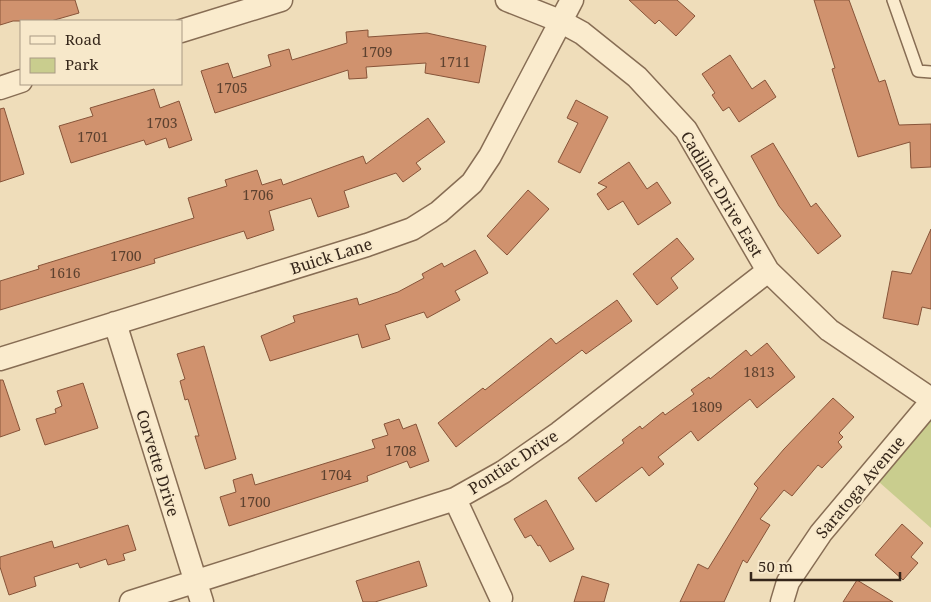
<svg xmlns="http://www.w3.org/2000/svg" width="931" height="602" font-family="'Noto Serif',serif">
<rect width="100%" height="100%" fill="#efddba"/>
<path fill="#c9cd8e" d="M 931,402 L 931,528 L 870,474 Z"/>
<path fill="#d0926e" stroke="#875439" d="M 0,0 L 75,0 L 79,13 L 51,21 L 13,21 L 0,25 Z
M 629,0 L 677,0 L 695,16 L 676,36 L 659,20 L 655,24 Z
M 814,0 L 849,0 L 879,82 L 885,80 L 899,125 L 931,124 L 931,167 L 911,168 L 910,142 L 858,157 L 832,69 L 835,68 Z
M 368,30 L 368,37 L 427,33 L 486,46 L 479,83 L 425,73 L 426,63 L 366,67 L 367,78 L 349,79 L 348,70 L 215,113 L 201,71 L 228,63 L 233,78 L 271,66 L 268,55 L 289,49 L 292,60 L 347,43 L 346,32 Z
M 730,55 L 752,89 L 765,80 L 776,97 L 739,122 L 729,107 L 723,111 L 712,95 L 715,93 L 702,74 Z
M 154,89 L 160,108 L 179,101 L 192,140 L 169,148 L 166,138 L 146,145 L 144,140 L 71,163 L 59,126 L 93,116 L 90,108 Z
M 576,100 L 608,117 L 580,173 L 558,162 L 578,123 L 567,118 Z
M 4,108 L 24,174 L 0,182 L 0,109 Z
M 428,118 L 445,142 L 416,163 L 421,169 L 403,182 L 396,173 L 344,191 L 349,207 L 318,217 L 311,198 L 269,211 L 274,230 L 247,239 L 244,231 L 154,259 L 155,263 L 0,310 L 0,281 L 39,269 L 38,266 L 194,218 L 188,198 L 227,186 L 225,180 L 257,170 L 262,185 L 281,179 L 283,185 L 363,156 L 366,164 Z
M 773,143 L 811,207 L 816,203 L 841,236 L 818,254 L 779,206 L 751,156 Z
M 629,162 L 647,189 L 657,182 L 671,203 L 638,225 L 623,201 L 608,210 L 597,194 L 607,187 L 598,183 Z
M 528,190 L 549,209 L 507,255 L 487,236 Z
M 931,229 L 931,309 L 922,307 L 918,325 L 883,318 L 892,271 L 911,274 Z
M 677,238 L 694,259 L 671,278 L 678,288 L 657,305 L 633,274 Z
M 475,250 L 488,273 L 455,291 L 460,300 L 427,318 L 424,312 L 385,325 L 390,339 L 362,348 L 358,334 L 270,361 L 261,336 L 295,322 L 293,316 L 357,298 L 359,305 L 398,292 L 424,278 L 422,274 L 442,263 L 444,267 Z
M 617,300 L 632,321 L 586,354 L 582,350 L 456,447 L 438,423 L 483,388 L 485,390 L 551,338 L 556,344 Z
M 767,343 L 795,377 L 757,408 L 750,399 L 698,441 L 691,431 L 658,457 L 664,464 L 649,476 L 642,467 L 596,502 L 578,478 L 624,443 L 622,440 L 640,426 L 642,429 L 663,412 L 665,415 L 694,394 L 691,390 L 709,377 L 710,379 L 746,350 L 751,356 Z
M 204,346 L 236,459 L 205,469 L 195,436 L 199,436 L 188,399 L 185,400 L 180,381 L 185,379 L 177,354 Z
M 0,380 L 3,380 L 20,430 L 0,437 Z
M 83,383 L 98,428 L 45,445 L 36,419 L 56,413 L 55,409 L 62,406 L 57,391 Z
M 833,398 L 854,417 L 839,433 L 843,437 L 838,442 L 842,447 L 822,468 L 818,465 L 792,496 L 784,490 L 760,519 L 770,525 L 747,563 L 743,560 L 724,602 L 680,602 L 698,564 L 708,569 L 758,488 L 754,484 L 784,449 Z
M 399,419 L 403,429 L 416,424 L 429,461 L 410,468 L 407,461 L 367,476 L 368,481 L 229,526 L 220,497 L 236,492 L 233,480 L 252,474 L 255,485 L 375,448 L 372,440 L 388,435 L 384,424 Z
M 546,500 L 574,549 L 550,562 L 540,545 L 538,546 L 531,535 L 525,538 L 514,519 Z
M 902,524 L 923,543 L 911,557 L 918,563 L 903,580 L 875,555 Z
M 128,525 L 136,550 L 123,554 L 125,560 L 108,565 L 106,559 L 80,568 L 78,563 L 34,577 L 36,586 L 9,595 L 0,567 L 0,557 L 52,541 L 54,548 Z
M 419,561 L 427,586 L 375,602 L 363,602 L 356,581 Z
M 582,576 L 609,584 L 604,602 L 574,602 Z
M 857,580 L 893,602 L 843,602 Z"/>
<g fill="none" stroke-linecap="round" stroke-linejoin="round">
<defs>
<path id="service" d="M 893,0 L 918,71 L 931,72"/>
<path id="minor" d="M 507,0 L 560,21 L 582,33 L 637,77 L 686,130 L 768,271 L 829,330 L 931,399
M 181,31 L 281,0
M 0,88 L 21,81
M 115,323 L 202,602
M 0,359 L 367,245 L 412,229 L 439,212 L 472,183 L 490,156 L 572,0
M 455,499 L 501,598
M 131,602 L 455,499 L 503,472 L 559,433 L 768,271
M 782,602 L 788,582 L 821,533 L 931,402"/>
</defs>
<use href="#service" stroke="#876d54" stroke-width="14"/>
<use href="#minor" stroke="#876d54" stroke-width="25"/>
<use href="#service" stroke="#faebcd" stroke-width="11"/>
<use href="#minor" stroke="#faebcd" stroke-width="22"/>
</g>
<g text-anchor="middle" stroke-width="4" stroke-linejoin="round" paint-order="stroke">
<g font-size="14" fill="#5c412f">
<text x="377" y="57">1709</text>
<text x="455" y="67">1711</text>
<text x="232" y="93">1705</text>
<text x="162" y="128">1703</text>
<text x="93" y="142">1701</text>
<text x="258" y="200">1706</text>
<text x="126" y="261">1700</text>
<text x="65" y="278">1616</text>
<text x="759" y="377">1813</text>
<text x="707" y="412">1809</text>
<text x="401" y="456">1708</text>
<text x="336" y="480">1704</text>
<text x="255" y="507">1700</text>
</g>
<g font-size="16" fill="#35261a" stroke="#f7e8ca">
<text transform="translate(722 194) rotate(59)" y="6">Cadillac Drive East</text>
<text transform="translate(331 256) rotate(-18)" y="6">Buick Lane</text>
<text transform="translate(513 462) rotate(-33)" y="6">Pontiac Drive</text>
<text transform="translate(158 463) rotate(73)" y="6">Corvette Drive</text>
<text transform="translate(860 487) rotate(-50)" y="6">Saratoga Avenue</text>
</g>
</g>
<rect x="20" y="20" width="162" height="65" fill="#f7e8ca" stroke="#a99a84"/>
<rect x="30" y="36" width="25" height="8" fill="#faebcd" stroke="#a99a84"/>
<text x="65" y="45" font-size="15" fill="#35261a">Road</text>
<rect x="30" y="58" width="25" height="15" fill="#c9cd8e" stroke="#a99a84"/>
<text x="65" y="70" font-size="15" fill="#35261a">Park</text>
<path d="M751 572v8h149v-8" fill="none" stroke="#35261a" stroke-width="2.5"/>
<text x="758" y="572" font-size="15" fill="#35261a" stroke="#f7e8ca" stroke-width="4" paint-order="stroke">50 m</text>
</svg>
